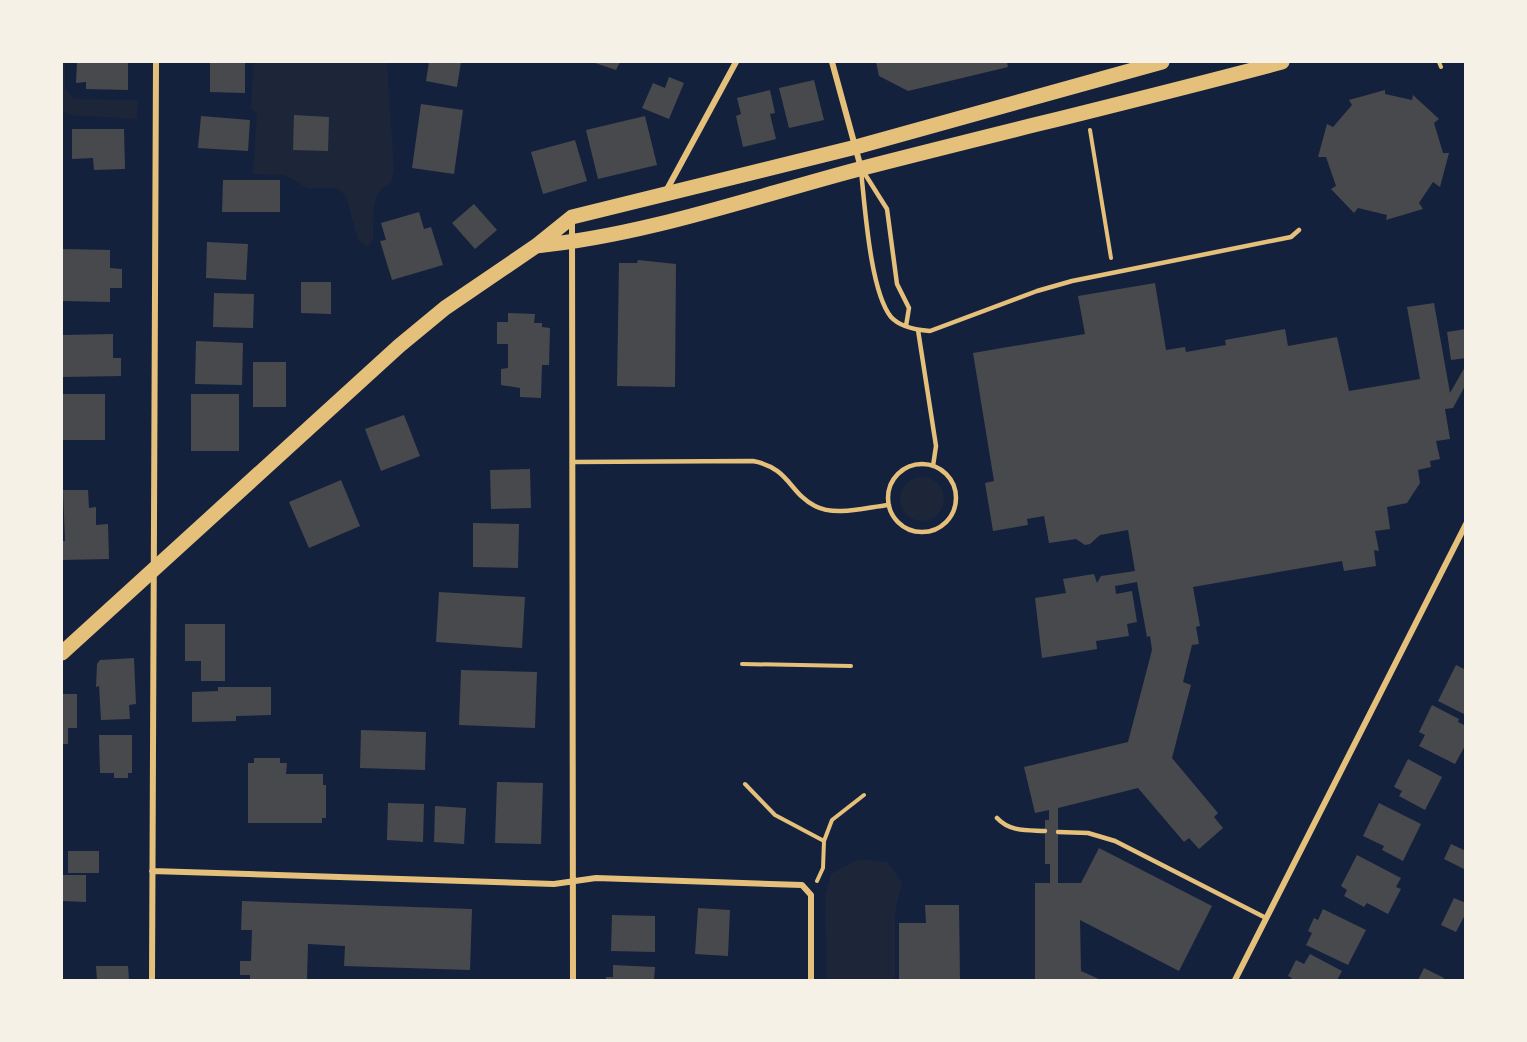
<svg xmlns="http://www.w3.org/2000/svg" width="1527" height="1042" font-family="'Space Grotesk',sans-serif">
<rect width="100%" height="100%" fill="#14213d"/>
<path fill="#1d2539" d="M 62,62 L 65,64 L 65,89 L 74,99 L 138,100 L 137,119 L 69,115 L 62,109 Z
M 254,62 L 387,62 L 394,170 L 391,183 C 368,193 374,218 373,240 L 367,247 L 358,240 L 346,196 L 337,188 L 307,188 L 285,175 L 253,174 L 257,114 L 251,108 Z
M900 499a22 22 0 1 1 44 0a22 22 0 1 1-44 0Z
M 859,859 L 887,862 L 902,882 L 895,914 L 895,980 L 827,980 L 825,897 L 831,874 Z"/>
<path fill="#48494c" d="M 77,62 L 128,62 L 128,90 L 86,89 L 86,82 L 76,83 Z
M 210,62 L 245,62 L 245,93 L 210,92 Z
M 429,62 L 461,62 L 457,87 L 426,81 Z
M 592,62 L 620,62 L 616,70 Z
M 876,62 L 1007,62 L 1008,67 L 908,91 L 879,76 Z
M 669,77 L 684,83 L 669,119 L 642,108 L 653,83 L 665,88 Z
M 814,80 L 824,120 L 789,128 L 779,88 Z
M 770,90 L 775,113 L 770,114 L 776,139 L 743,147 L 736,116 L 741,114 L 737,98 Z
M 1385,90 L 1385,94 L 1412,100 L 1413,95 L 1439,119 L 1434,123 L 1443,153 L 1449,153 L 1440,187 L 1433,182 L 1419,203 L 1423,209 L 1386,220 L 1387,215 L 1358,208 L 1354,213 L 1331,189 L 1336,186 L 1326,157 L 1318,157 L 1327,124 L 1333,127 L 1352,105 L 1349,100 Z
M 421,104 L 463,110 L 454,174 L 412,168 Z
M 294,115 L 329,117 L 328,151 L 293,150 Z
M 201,116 L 250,120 L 248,151 L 198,148 Z
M 645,116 L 657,165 L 598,179 L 586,130 Z
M 72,129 L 124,129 L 125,169 L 94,170 L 93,158 L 72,159 Z
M 575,140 L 587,181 L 543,194 L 531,152 Z
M 223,180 L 280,180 L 280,212 L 222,212 Z
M 474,204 L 497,230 L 475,249 L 452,223 Z
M 419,212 L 424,229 L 431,227 L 443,265 L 392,280 L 380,241 L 386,240 L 381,223 Z
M 207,242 L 248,244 L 246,280 L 206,278 Z
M 62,249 L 110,250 L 110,268 L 122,269 L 122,288 L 110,288 L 110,302 L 62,301 Z
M 638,260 L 676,264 L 675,387 L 617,386 L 619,263 L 637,263 Z
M 301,282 L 331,282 L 331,314 L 301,313 Z
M 1155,283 L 1166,350 L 1185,347 L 1186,352 L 1226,345 L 1225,340 L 1285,329 L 1288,346 L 1337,337 L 1349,391 L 1420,379 L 1407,307 L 1434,303 L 1450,393 L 1466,365 L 1466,384 L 1453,408 L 1445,409 L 1450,439 L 1436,441 L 1440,459 L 1430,461 L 1431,467 L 1418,470 L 1420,483 L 1407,503 L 1387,507 L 1390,529 L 1375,531 L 1379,551 L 1374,550 L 1376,566 L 1344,571 L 1342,561 L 1193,587 L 1200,626 L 1196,627 L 1199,644 L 1192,645 L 1183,682 L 1191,685 L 1172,758 L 1218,813 L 1214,817 L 1223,828 L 1199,849 L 1189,838 L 1184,842 L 1138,788 L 1058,808 L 1058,883 L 1081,883 L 1099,848 L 1212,906 L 1179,971 L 1080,920 L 1081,971 L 1101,980 L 1035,980 L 1035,883 L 1050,883 L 1050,864 L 1045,864 L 1045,820 L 1049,820 L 1049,810 L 1035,813 L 1024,767 L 1128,742 L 1152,650 L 1150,636 L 1147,637 L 1137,582 L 1115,586 L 1116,594 L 1132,591 L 1137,622 L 1127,624 L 1129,636 L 1096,641 L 1097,649 L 1042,658 L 1035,598 L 1066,593 L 1063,579 L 1094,574 L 1097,583 L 1101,576 L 1135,571 L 1128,530 L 1100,535 L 1090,544 L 1085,545 L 1076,539 L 1049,543 L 1044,516 L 1027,519 L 1028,525 L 993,531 L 985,483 L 994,481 L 973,353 L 1085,334 L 1078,296 Z
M 214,293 L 254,294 L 253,328 L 213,327 Z
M 508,313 L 535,314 L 534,323 L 542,323 L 542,327 L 550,328 L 549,365 L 542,365 L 541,398 L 520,397 L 520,388 L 501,385 L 501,369 L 508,368 L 508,344 L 497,344 L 497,322 L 508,322 Z
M 1466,329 L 1466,358 L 1451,360 L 1447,332 Z
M 113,334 L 113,358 L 121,358 L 121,376 L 62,377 L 62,335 Z
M 196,341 L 243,343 L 242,385 L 195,384 Z
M 253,362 L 286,362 L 286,407 L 253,407 Z
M 62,394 L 105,394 L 105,440 L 62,440 Z
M 191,394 L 239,394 L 239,451 L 191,451 Z
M 404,415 L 420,456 L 381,471 L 365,429 Z
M 530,469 L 531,508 L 491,509 L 490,470 Z
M 341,480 L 360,526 L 309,548 L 289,502 Z
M 63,490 L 88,490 L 89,508 L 96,507 L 96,525 L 108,524 L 109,559 L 62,560 L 62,541 L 65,541 Z
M 473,523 L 519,524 L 518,568 L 473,567 Z
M 439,592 L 525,597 L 522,648 L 436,642 Z
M 185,624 L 225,624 L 225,681 L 201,681 L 201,661 L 185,661 Z
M 134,658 L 136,704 L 129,705 L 130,719 L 101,720 L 99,686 L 96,687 L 97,664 L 100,660 Z
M 1456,665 L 1466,670 L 1466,715 L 1438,701 Z
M 461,670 L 537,672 L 535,728 L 459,725 Z
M 218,687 L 271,687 L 271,715 L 236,716 L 236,721 L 192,722 L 192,692 L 218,691 Z
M 62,694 L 77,694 L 77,728 L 68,728 L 68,744 L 62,744 Z
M 1432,705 L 1459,719 L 1458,722 L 1466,726 L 1466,744 L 1455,764 L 1419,746 L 1425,735 L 1419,732 Z
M 361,730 L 426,732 L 425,770 L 360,768 Z
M 99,735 L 132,735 L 132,773 L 128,773 L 128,778 L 114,778 L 114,773 L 100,773 Z
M 254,758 L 280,758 L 280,763 L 287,763 L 286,774 L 323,774 L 323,785 L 326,785 L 326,818 L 322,818 L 322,823 L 248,823 L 248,763 L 254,763 Z
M 1408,759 L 1442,777 L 1425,810 L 1399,796 L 1402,791 L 1394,787 Z
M 497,782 L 543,783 L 541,844 L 495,843 Z
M 388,803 L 424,804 L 423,842 L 387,840 Z
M 1379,803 L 1421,824 L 1403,861 L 1382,850 L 1384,846 L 1363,836 Z
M 435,806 L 466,808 L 464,844 L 434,842 Z
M 1451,844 L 1466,851 L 1464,869 L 1444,859 Z
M 68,851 L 99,851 L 99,873 L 68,873 Z
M 1357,855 L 1401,878 L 1396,887 L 1401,889 L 1388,914 L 1367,903 L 1364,907 L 1344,896 L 1347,890 L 1341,886 Z
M 62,875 L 86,875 L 86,902 L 62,901 Z
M 1454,898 L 1466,903 L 1466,913 L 1456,932 L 1441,925 Z
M 242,901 L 472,909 L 470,970 L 344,966 L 345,946 L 308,944 L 307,980 L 250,980 L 250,975 L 240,975 L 240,961 L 251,961 L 252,930 L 241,930 Z
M 925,905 L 959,905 L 960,980 L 899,980 L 899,923 L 926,923 Z
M 698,908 L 730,910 L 728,956 L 695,954 Z
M 1323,909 L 1366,930 L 1348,965 L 1306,945 L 1312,933 L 1308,931 L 1314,918 L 1318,920 Z
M 612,915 L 655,916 L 655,952 L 611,951 Z
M 1310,954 L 1342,971 L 1337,980 L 1290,980 L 1292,978 L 1288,976 L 1296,960 L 1304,964 Z
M 613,965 L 655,967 L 654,980 L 606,980 L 606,977 L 613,977 Z
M 96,966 L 128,966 L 129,980 L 97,980 Z
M 1424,968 L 1444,978 L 1443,980 L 1418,980 Z"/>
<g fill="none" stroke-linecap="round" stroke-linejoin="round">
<path stroke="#e5c07b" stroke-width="4" d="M 1439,62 L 1441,67
M 1090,130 L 1111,258
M 742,664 L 851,666
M 745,784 L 775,815 L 824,841 L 823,868 L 817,881
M 824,841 L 832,820 L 864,795"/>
<path stroke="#e5c07b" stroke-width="4.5" d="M 861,171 C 865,206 870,291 891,317 C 900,327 917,330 930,331 L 1037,291 L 1072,281 L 1291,237 L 1299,230
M 863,171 L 887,209 L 897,284 L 909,308 L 906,326
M 918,330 L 936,446 L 933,466
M 572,462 L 753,461 C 790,468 789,493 815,506 C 836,517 867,507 889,505
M888 498a34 34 0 1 1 68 0a34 34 0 1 1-68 0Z
M 997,818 C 1010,832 1027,830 1045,831
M 1058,832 L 1088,833 L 1115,841 L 1266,918"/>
<path stroke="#e5c07b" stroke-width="6" d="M 832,62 L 861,168
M 665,193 L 736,62
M 572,221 L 573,980
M 152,871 L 554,884 L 596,878 L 802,885 L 811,895 L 811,980
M 152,980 L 156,62
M 1235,980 L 1466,524"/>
<path stroke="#e5c07b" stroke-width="15" d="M 536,246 C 647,235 756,196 863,168 C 1003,132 1143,99 1282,62
M 62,653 L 399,346 L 445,308 L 536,246 L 572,217 L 856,147 L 1162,62"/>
</g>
<rect width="1527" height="1042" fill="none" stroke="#f6f1e7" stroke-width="126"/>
</svg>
